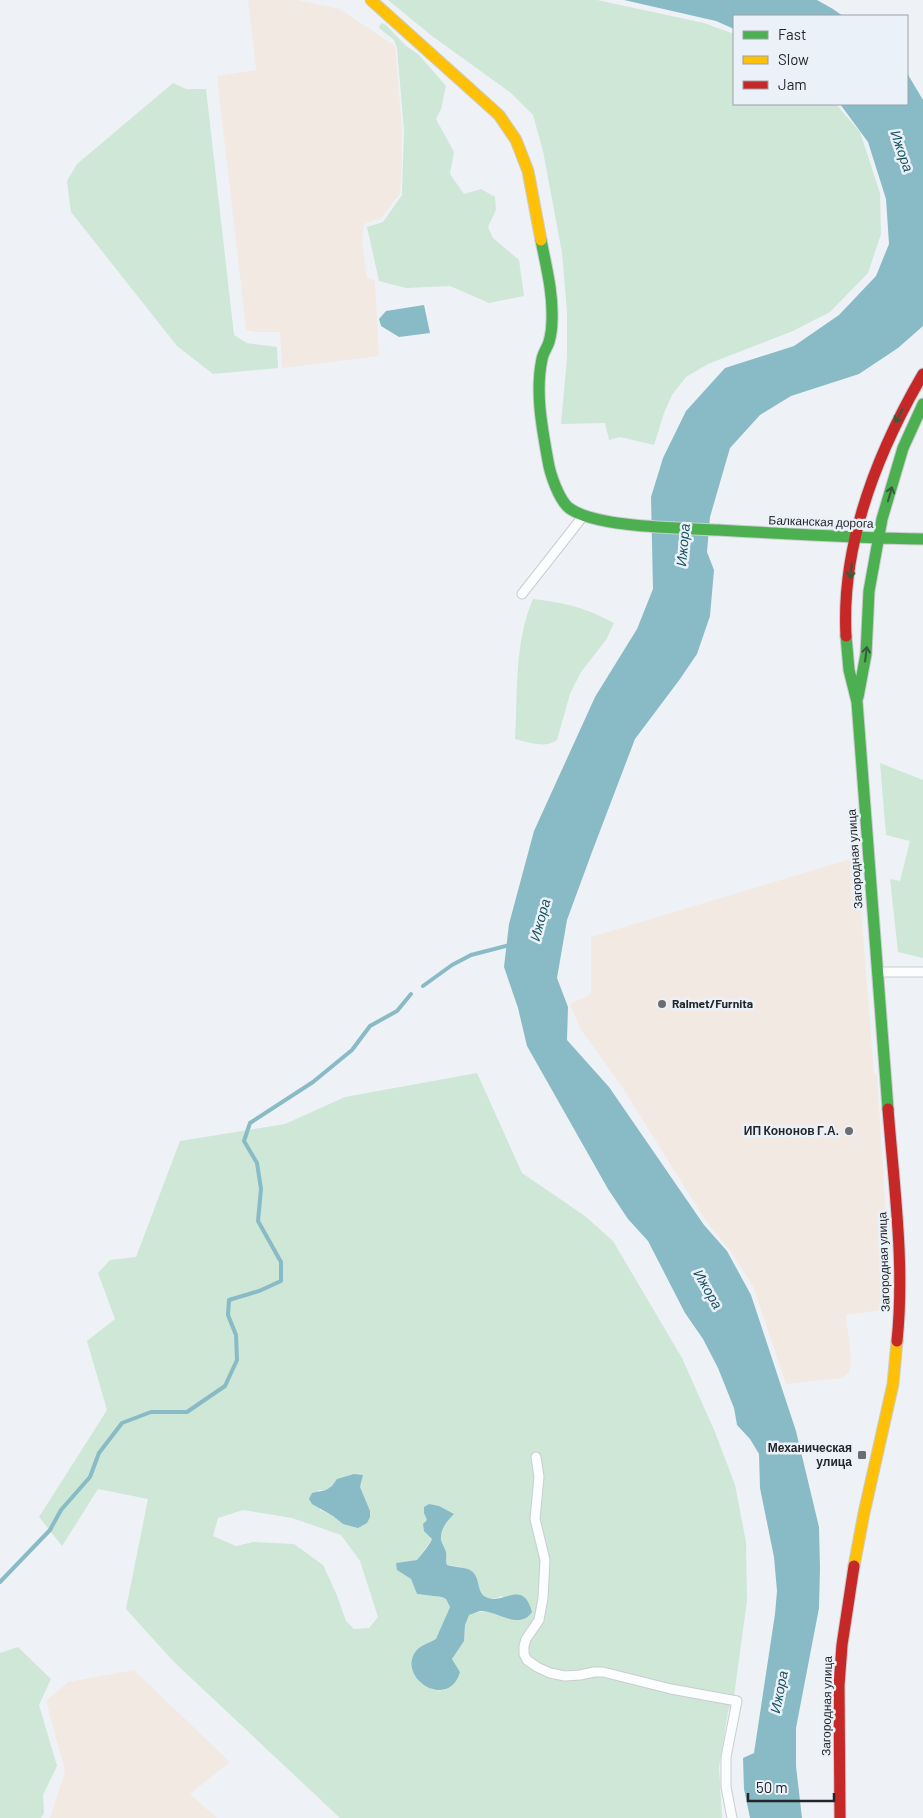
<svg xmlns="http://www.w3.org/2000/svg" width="923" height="1818" font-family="Barlow,sans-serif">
<rect width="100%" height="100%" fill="#eef2f6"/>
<path fill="#f3e9e3" d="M 248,0 L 297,0 L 340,9 L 395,46 L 402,128 L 402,159 L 400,194 L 381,218 L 364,224 L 362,242 L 367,278 L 375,280 L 379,356 L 282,368 L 280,332 L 256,332 L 246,330 L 217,76 L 256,70 Z
M 857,857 L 874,1074 L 877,1074 L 892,1309 L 846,1315 L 851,1358 L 850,1371 L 842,1378 L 786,1384 L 753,1286 L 731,1252 L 704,1218 L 621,1085 L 581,1030 L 570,1004 L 591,994 L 591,937 Z
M 134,1670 L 230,1762 L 190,1794 L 217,1818 L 50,1818 L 65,1771 L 46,1701 L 68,1682 Z"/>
<path fill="#cee7d7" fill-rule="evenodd" d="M 388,0 L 597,0 L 704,23 L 734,34 L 734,104 L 836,104 L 860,132 L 880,193 L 881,234 L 868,273 L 830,312 L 793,331 L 708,364 L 686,377 L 672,395 L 664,413 L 654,445 L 620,437 L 609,440 L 605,423 L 561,424 L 567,358 L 567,311 L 562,253 L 543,151 L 533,115 L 511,93 L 432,36 Z
M 381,23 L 386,25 L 405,45 L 419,55 L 446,86 L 441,109 L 436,119 L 454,152 L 450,174 L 464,194 L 481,189 L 495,197 L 496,210 L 488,227 L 493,238 L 519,260 L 524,296 L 489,303 L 450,286 L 406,288 L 379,281 L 367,227 L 383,222 L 402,195 L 404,130 L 397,48 L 394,40 L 379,28 Z
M 173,83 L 186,89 L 206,89 L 234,335 L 247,343 L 277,347 L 278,368 L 213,374 L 177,346 L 71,212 L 67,181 L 77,164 Z
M 533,599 C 566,603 584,607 614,623 L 606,640 L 581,672 L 570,694 L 557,740 C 545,749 528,742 515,739 C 518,692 514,643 533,599 Z
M 880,763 L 923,780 L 923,958 L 898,952 L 890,879 L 900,881 L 910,841 L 886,835 Z
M 477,1073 L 522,1173 L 585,1216 L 613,1241 L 682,1358 L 715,1432 L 735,1485 L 746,1542 L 747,1601 L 734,1696 L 728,1712 L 719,1767 L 722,1818 L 340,1818 L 173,1661 L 126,1609 L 148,1499 L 98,1489 L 62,1546 L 39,1517 L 107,1410 L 87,1341 L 115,1319 L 98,1273 L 110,1260 L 136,1257 L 180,1141 L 285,1124 L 345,1097 ZM 362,1482 L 343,1524 L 333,1516 L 320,1510 L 318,1490 L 326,1490 L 332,1486 ZM 243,1510 L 292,1518 L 341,1535 L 360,1561 L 378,1617 L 369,1628 L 354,1629 L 346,1621 L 336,1593 L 323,1565 L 294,1544 L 253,1542 L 236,1546 L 213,1536 L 218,1518 ZM 454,1514 C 447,1521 440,1529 441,1540 C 442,1544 445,1548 446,1552 C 447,1557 445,1560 447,1565 C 452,1566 459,1566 463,1568 C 483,1578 474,1608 502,1596 L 507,1618 C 493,1612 483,1609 469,1615 L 465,1625 L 464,1640 L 452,1659 L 460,1672 C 451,1685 449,1694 431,1689 L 429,1643 L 436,1640 L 450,1607 L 446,1599 L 442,1597 L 417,1594 L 411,1579 L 397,1570 L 397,1563 L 417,1560 L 432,1539 L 427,1520 Z
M 18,1647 L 51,1679 L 39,1705 L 57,1766 L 43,1795 L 44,1813 L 41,1818 L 0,1818 L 0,1653 Z"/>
<path fill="#89bbc6" d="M 624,0 L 817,0 L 833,9 L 843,16 L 734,16 L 734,29 L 716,21 Z
M 907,73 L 923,100 L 923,326 L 898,348 L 859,374 L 791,396 L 760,415 L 730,448 L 710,517 L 707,552 L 714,570 L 710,616 L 697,654 L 680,679 L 635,739 L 592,852 L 567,920 L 557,978 L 568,1007 L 567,1040 L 609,1087 L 704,1225 L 727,1251 L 751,1295 L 796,1431 L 819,1527 L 820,1568 L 819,1608 L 796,1728 L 796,1766 L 802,1818 L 750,1818 L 744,1789 L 743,1758 L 754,1753 L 775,1614 L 777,1591 L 774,1557 L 760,1488 L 759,1454 L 750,1439 L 737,1425 L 734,1408 L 718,1368 L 703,1339 L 685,1313 L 648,1241 L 628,1219 L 608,1189 L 527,1046 L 518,1008 L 504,967 L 509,924 L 534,831 L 595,697 L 637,629 L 653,589 L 651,497 L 663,458 L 686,411 L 725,368 L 794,346 L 839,315 L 876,276 L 889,244 L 886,199 L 868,142 L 840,104 L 907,104 Z
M 424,305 L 430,333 L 399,337 L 381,326 L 379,319 L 386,311 Z
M 354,1474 L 363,1475 L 360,1487 L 370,1511 L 370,1517 L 367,1523 L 358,1528 L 343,1524 L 333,1516 L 312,1504 L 309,1499 L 312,1493 L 326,1490 L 332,1486 L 337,1479 Z
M 429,1504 L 439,1506 L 454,1514 C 447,1521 440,1529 441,1540 C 442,1544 445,1548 446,1552 C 447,1557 445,1560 447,1565 C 454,1567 464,1567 470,1570 C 482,1577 475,1594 488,1598 C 505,1604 523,1579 532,1612 C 519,1631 497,1610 480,1611 C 476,1612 473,1614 469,1615 L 465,1625 L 464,1641 L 452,1659 L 460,1672 C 449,1710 400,1680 414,1654 C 418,1646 429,1643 436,1639 L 450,1607 L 446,1599 L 442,1597 L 417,1594 L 411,1579 L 397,1570 L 396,1563 L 417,1560 C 421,1555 431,1543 432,1539 L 424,1531 L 423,1524 L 427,1520 L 424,1513 L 424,1507 Z"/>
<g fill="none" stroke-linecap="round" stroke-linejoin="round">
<path stroke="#89bbc6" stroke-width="4" d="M 423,986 L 452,965 L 471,955 L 510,945
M 0,1582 L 50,1530 L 61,1510 L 90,1477 L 99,1453 L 122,1423 L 151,1412 L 187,1412 L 225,1386 L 237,1360 L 236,1335 L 228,1315 L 229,1300 L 259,1291 L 281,1281 L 281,1262 L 258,1221 L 261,1189 L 257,1163 L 244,1141 L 250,1123 L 313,1082 L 352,1050 L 370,1026 L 397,1011 L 411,994"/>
<defs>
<path id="street" d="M 522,594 L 584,515
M 877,972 L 923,972
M 536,1457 L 539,1477 L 535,1519 L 545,1560 L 543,1598 L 539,1620 L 526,1639 L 524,1646 L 524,1654 L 527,1660 L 537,1667 L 550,1673 L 565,1676 L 580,1675 L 594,1672 L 603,1672 L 671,1689 L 737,1701 L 726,1757 L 726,1787 L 732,1818"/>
<path id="fast" d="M 541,240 C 546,266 553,292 552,319 C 552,326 551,335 549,342 C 547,348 543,353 542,359 C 535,392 542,428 548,461 C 550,474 559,500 569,508 C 596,528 683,528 718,530 C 787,534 855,538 923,539
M 846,636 L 849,670 L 857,702 L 888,1109
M 858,697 L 866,654 L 869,591 L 882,519 L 903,448 L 923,404"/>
<path id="slow" d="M 371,0 L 499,115 L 516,140 L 528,171 L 541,240
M 854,1566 L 864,1513 L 893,1384 L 897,1341"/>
<path id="jam" d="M 846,636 C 841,543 877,453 923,374
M 888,1109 C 894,1186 905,1265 897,1341
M 840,1818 L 839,1685 L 842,1645 L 854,1566"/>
</defs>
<use href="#street" stroke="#cacdd0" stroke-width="11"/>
<use href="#fast" stroke="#cacdd0" stroke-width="13"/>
<use href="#slow" stroke="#cacdd0" stroke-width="13"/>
<use href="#jam" stroke="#cacdd0" stroke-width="13"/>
<use href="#street" stroke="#fcfdfe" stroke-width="9"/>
<use href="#fast" stroke="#4caf50" stroke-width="11"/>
<use href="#slow" stroke="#ffc107" stroke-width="11"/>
<use href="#jam" stroke="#c62828" stroke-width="11"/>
</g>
<defs><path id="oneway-shaft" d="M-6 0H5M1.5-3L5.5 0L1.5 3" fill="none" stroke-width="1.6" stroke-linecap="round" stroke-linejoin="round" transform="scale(1.25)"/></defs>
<g stroke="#345d39">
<use href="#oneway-shaft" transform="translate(899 416) rotate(117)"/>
<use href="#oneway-shaft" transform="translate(890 494) rotate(-74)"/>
<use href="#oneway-shaft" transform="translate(851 571) rotate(97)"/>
<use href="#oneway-shaft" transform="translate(866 654) rotate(-83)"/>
</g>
<g fill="#6b6d71" stroke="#ebf1f9" stroke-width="2">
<circle cx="662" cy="1004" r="5"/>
<circle cx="849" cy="1131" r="5"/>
<rect x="857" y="1450" width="10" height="10" rx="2.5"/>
</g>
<g text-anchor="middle" stroke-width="5" stroke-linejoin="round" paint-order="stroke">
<g font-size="12" fill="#242629" stroke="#ebf1f9">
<text transform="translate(821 522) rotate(2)" y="4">Балканская дорога</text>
<text transform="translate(855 859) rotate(-94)" y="4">Загородная улица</text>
<text transform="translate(884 1262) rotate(-92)" y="4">Загородная улица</text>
<text transform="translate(827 1706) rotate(-89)" y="4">Загородная улица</text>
</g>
<g font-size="12" font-weight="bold" fill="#242629" stroke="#ebf1f9" text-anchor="end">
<text x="672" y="1008" text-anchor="start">Ralmet/Furnita</text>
<text x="839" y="1135">ИП Кононов Г.А.</text>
<text x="852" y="1452">Механическая<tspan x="852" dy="14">улица</tspan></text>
</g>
<g font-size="14" font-style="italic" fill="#18535e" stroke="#ebf1f9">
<text transform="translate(902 151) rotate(71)" y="5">Ижора</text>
<text transform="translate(683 545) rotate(-85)" y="5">Ижора</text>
<text transform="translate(540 920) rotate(-75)" y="5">Ижора</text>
<text transform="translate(708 1289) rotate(60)" y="5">Ижора</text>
<text transform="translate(779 1692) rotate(-79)" y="5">Ижора</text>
</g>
</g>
<rect x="733" y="15" width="175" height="90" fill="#ebf1f9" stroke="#9ba0a6"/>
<rect x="743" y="31" width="25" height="8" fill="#4caf50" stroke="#9ba0a6"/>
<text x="778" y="40" font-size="15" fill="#242629">Fast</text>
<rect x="743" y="56" width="25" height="8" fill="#ffc107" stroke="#9ba0a6"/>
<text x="778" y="65" font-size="15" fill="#242629">Slow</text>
<rect x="743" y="81" width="25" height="8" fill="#c62828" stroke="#9ba0a6"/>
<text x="778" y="90" font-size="15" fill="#242629">Jam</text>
<path d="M748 1793v8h86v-8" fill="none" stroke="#242629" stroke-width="2.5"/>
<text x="756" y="1793" font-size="15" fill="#242629" stroke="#ebf1f9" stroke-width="4" paint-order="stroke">50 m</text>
</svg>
